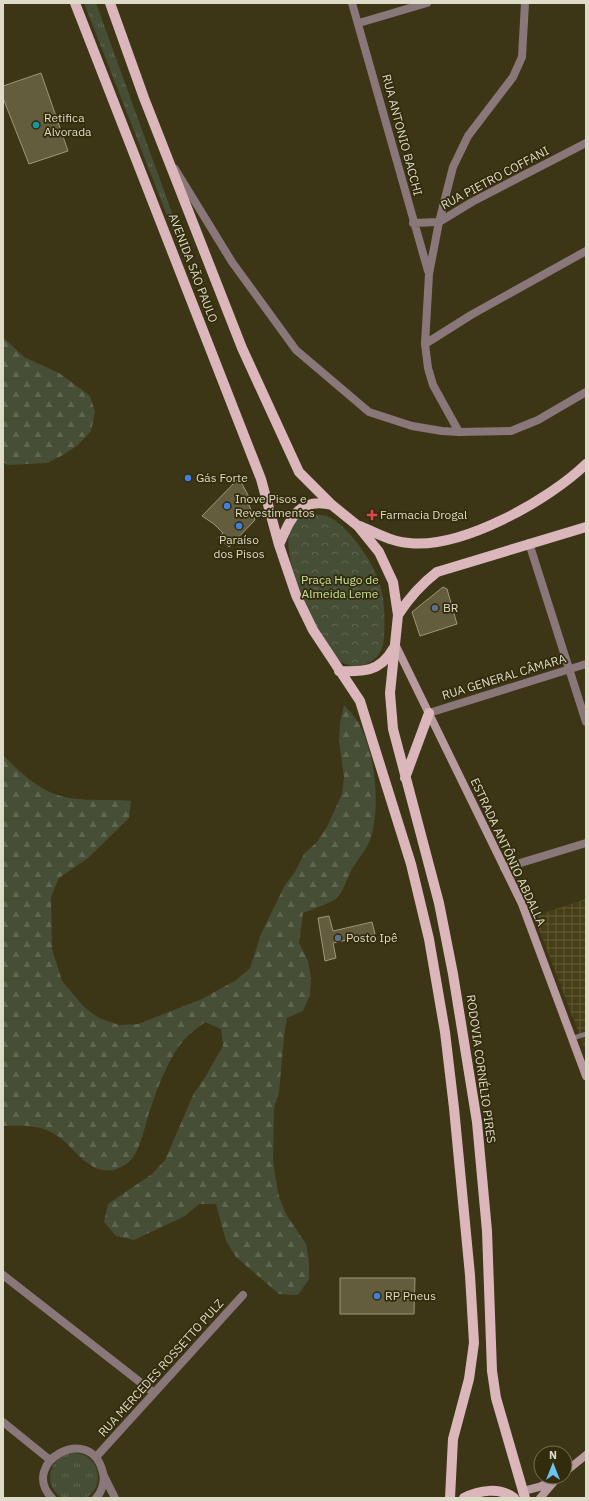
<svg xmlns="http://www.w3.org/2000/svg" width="589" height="1501" font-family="'IBM Plex Sans',sans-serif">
<defs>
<pattern id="industrial-grid" width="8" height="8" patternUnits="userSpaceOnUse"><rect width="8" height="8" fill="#453e16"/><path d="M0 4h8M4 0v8" fill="none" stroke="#5f5937"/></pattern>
<pattern id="grass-tufts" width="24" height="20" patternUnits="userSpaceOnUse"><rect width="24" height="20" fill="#464e35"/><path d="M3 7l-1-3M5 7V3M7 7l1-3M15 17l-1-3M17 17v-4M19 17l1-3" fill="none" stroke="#606751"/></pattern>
<pattern id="forest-firs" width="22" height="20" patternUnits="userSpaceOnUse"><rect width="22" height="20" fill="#464e35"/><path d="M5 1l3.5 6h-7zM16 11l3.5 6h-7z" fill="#606751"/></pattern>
<pattern id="park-crowns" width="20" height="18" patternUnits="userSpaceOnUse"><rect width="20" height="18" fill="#464e35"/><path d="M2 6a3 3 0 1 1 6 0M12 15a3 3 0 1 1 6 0" fill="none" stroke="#606751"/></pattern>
</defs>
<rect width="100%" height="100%" fill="#3c3617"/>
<path fill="url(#industrial-grid)" d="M 586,899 L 586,1052 L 534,916 Z"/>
<path fill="url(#grass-tufts)" d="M 84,3 L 96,3 L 188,257 L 184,259 Z
M50 1477a24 24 0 1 1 48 0a24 24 0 1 1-48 0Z"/>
<path fill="url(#forest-firs)" d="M 3,337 L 24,357 L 59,373 L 90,396 L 95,412 L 91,431 L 78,445 L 63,455 L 47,463 L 8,465 L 3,462 Z
M 344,705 C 348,710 353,714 356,719 C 375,748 381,804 371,837 C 367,850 358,858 352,869 C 347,877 344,891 337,898 C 330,904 312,909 303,913 L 299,943 L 308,961 L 311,978 L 310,995 L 303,1011 L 287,1018 L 284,1037 L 279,1092 L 274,1108 L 273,1162 L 279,1197 L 286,1214 L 306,1244 L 309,1262 L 309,1279 L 298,1295 L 279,1294 L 236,1257 L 226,1241 L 216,1204 L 199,1204 L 185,1216 L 134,1240 L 116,1236 L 104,1222 L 108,1204 L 152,1174 L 165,1160 L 194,1093 L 204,1079 L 223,1046 L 221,1029 L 205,1022 C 196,1029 186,1036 179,1046 C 166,1065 157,1089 150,1110 C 145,1124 141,1150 130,1161 C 127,1164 118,1169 114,1170 C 88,1175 74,1146 56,1135 C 41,1125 21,1125 3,1126 L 3,755 C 16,768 30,782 46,790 C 70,804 104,798 131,801 L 129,818 L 88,858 L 59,878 L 51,897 L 52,949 L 62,981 L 84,1007 L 99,1018 L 119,1025 L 138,1024 L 202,999 L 236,980 L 250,968 L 261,934 L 285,885 L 295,872 L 304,854 L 317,842 L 327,827 L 342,794 L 344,777 L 339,740 L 340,723 Z"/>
<path fill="url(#park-crowns)" d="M 308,514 C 315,515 325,514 331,518 C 351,529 377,567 381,589 C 385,605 385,621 384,638 C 383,663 355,675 336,658 C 332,654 329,648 326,643 C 311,618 281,558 290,529 C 292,521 300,518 308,514 Z"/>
<path fill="#635d3d" stroke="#9e9775" d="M 41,73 L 68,151 L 29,164 L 3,98 L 3,86 Z
M 239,478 L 249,497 L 247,500 L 255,520 L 229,547 L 218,537 L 223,533 L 214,524 L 202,516 Z
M 443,587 L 447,589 L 457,624 L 420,636 L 412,612 Z
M 329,916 L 333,931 L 372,922 L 375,934 L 333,943 L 336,958 L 325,961 L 318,918 Z
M 340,1278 L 415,1278 L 414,1314 L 340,1314 Z"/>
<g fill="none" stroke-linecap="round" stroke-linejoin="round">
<path stroke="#897779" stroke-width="4.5" d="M 573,1038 L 586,1034"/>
<path stroke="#897779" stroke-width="8" d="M 352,3 L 428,271
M 359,23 L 427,3
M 175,169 L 232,262 L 296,350 L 369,412 L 412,426 L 442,431 L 459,432 L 511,431 L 538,420 L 586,392
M 413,223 L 439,222 L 472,202 L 586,143
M 425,344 L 471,315 L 586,251
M 459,432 L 433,385 L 428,368 L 425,344 L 429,274 L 439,222 L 453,167 L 468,136 L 513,77 L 522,57 L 525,3
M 529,543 L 586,722
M 429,713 L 586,664
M 504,868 L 586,843
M 3,1275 L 154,1393
M 3,1422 L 50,1460
M 96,1457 L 243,1295
M 104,1476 L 115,1498
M 52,1498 C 18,1463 91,1421 103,1473 C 105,1481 102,1492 96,1498"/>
<path stroke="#b79b9e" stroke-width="8" d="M 395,644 L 522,904 L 586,1076
M 565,1472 L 586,1455
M 523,1491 L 539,1487 L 555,1480
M 540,1498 L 553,1483"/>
<path stroke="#dbb7bb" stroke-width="10" d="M 75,3 L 261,479 L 279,545 L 296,595 L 313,630 L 360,701 L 411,864 L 429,939 L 445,1032 L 454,1108 L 470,1275 L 474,1343 L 469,1379 L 453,1439 L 450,1498
M 110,3 L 144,98 L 242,348 L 299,472 L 332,505 L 358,526 L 379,552 L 393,582 L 398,615 L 390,693 L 393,729 L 439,903 L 453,974 L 477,1122 L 487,1231 L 492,1371 L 496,1398 L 525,1498
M 360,526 C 376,533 392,542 409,543 C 462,549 549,500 586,464
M 279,545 C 291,518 298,497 332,505
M 398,615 C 409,598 420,585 437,572 L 586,527
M 339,671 C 363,672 380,672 393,649
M 405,778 L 429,713
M 464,1498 C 479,1490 500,1487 514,1498"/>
</g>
<circle fill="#0f9aa8" stroke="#322c0c" stroke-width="1.5" cx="36" cy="125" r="4"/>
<g fill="#3f7fe0" stroke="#322c0c" stroke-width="1.5">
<circle cx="188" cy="478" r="4"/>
<circle cx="227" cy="506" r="4"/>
<circle cx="239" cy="526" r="4"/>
<circle cx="377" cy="1296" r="4"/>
</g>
<path fill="#e0444e" stroke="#322c0c" stroke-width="1.5" d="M370 509h4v4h4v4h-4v4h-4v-4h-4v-4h4z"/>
<g fill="#5c6f8a" stroke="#322c0c" stroke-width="1.5">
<circle cx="435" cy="608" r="4"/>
<circle cx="338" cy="938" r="4"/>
</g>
<g text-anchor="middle" stroke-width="3.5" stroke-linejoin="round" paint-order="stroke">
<g font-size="12" fill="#dedbc9" stroke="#322c0c" text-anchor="start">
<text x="44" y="122">Retifica<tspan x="44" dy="14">Alvorada</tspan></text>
<text x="196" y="482">Gás Forte</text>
<text x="235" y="503">Inove Pisos e<tspan x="235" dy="14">Revestimentos</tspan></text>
<text x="380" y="519">Farmacia Drogal</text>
<text x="239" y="544" text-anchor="middle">Paraíso<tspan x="239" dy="14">dos Pisos</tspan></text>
<text x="443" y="612">BR</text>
<text x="346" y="942">Posto Ipê</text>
<text x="385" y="1300">RP Pneus</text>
</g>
<g font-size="12" fill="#dedbc9" stroke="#322c0c">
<text transform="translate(402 135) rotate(75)" y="4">RUA ANTONIO BACCHI</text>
<text transform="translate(495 178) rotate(-28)" y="4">RUA PIETRO COFFANI</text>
<text transform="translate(193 268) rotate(69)" y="4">AVENIDA SÃO PAULO</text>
<text transform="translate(504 677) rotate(-17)" y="4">RUA GENERAL CÂMARA</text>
<text transform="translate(508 852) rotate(65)" y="4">ESTRADA ANTÔNIO ABDALLA</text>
<text transform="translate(481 1069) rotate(82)" y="4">RODOVIA CORNÉLIO PIRES</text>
<text transform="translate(161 1368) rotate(-48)" y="4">RUA MERCEDES ROSSETTO PULZ</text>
</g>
<g font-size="12" fill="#cbe19d" stroke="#322c0c">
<text x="340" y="584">Praça Hugo de<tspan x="340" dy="14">Almeida Leme</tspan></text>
</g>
</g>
<rect width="589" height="1501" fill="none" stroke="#dedbc9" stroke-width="8"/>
<g transform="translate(553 1465)"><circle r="19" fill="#322c0c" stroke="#777258"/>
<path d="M0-3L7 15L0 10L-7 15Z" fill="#6dc2f3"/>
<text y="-6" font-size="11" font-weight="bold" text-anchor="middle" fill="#dedbc9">N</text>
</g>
</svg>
